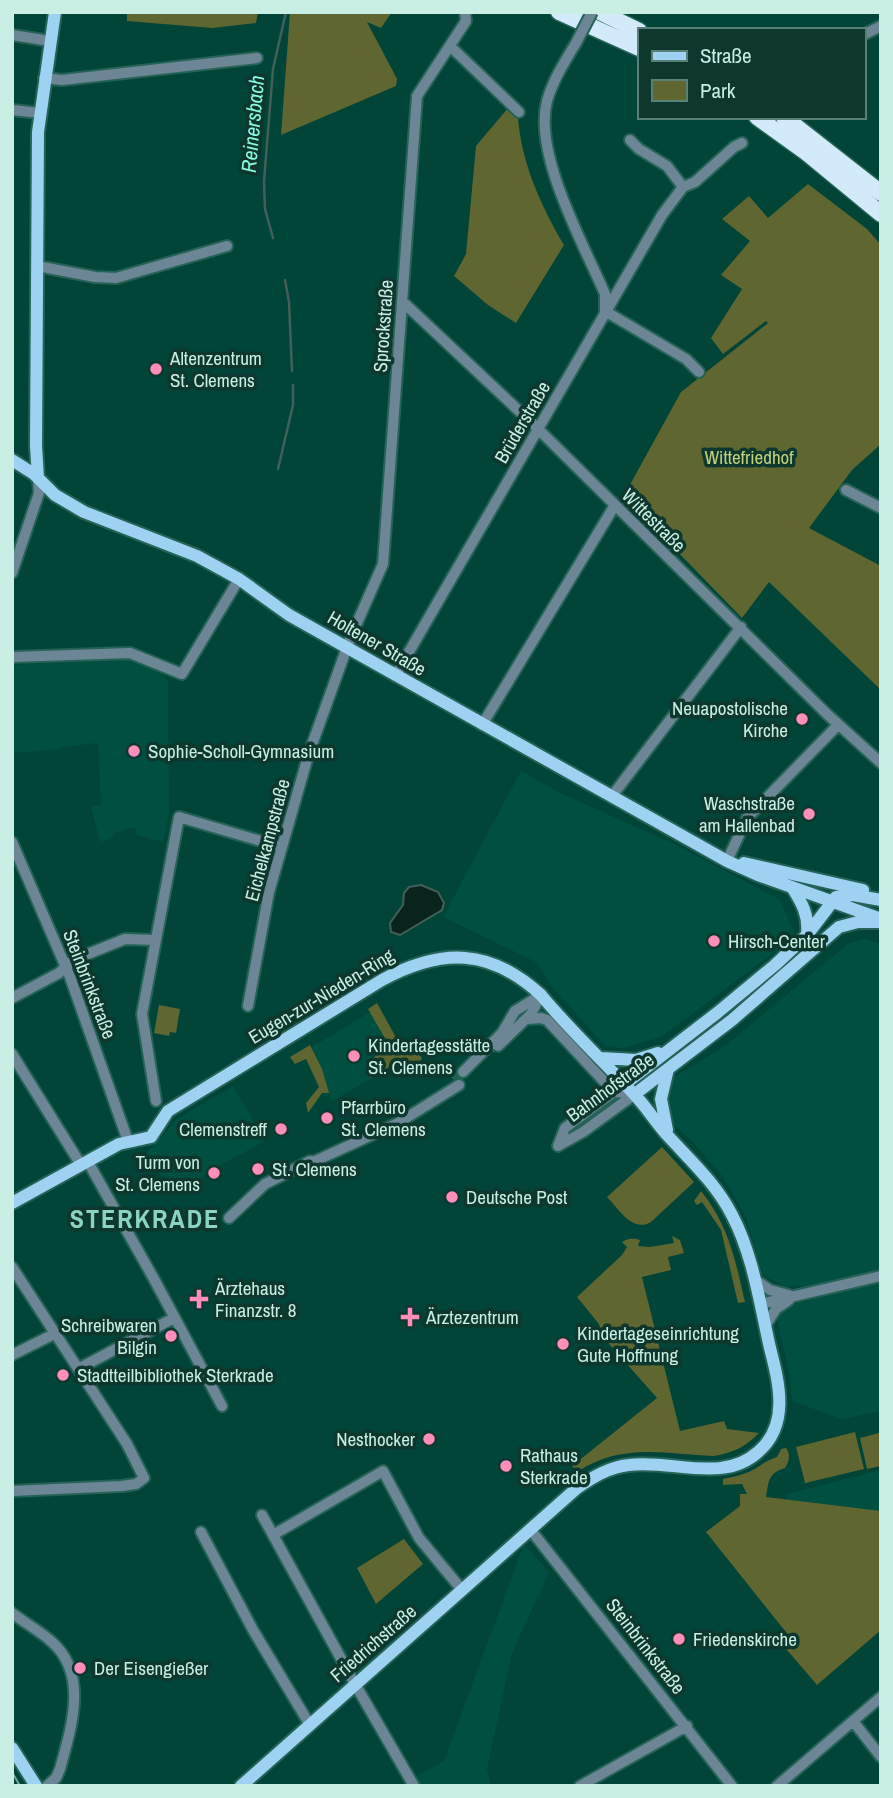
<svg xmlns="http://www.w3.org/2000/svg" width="893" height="1798" font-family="'Archivo Narrow',sans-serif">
<rect width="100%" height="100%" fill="#014438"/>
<path fill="#005042" d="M 123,659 L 137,661 L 162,673 L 168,682 L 169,813 L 163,842 L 137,835 L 135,827 L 113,833 L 113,837 L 100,842 L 91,807 L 101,805 L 98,743 L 62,747 L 62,749 L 12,753 L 12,665 Z
M 521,771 L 558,792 L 674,844 L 779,899 L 796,936 L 661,1037 L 622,1048 L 605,1046 L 553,988 L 536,962 L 443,917 Z
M 865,939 L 881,944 L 881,1270 L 819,1285 L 785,1287 L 763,1275 L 746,1217 L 723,1177 L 693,1142 L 672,1123 L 667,1100 L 671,1079 L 725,1046 L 849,943 Z
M 372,1011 L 400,1062 L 332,1101 L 309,1049 Z
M 233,1086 L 265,1141 L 208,1172 L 183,1192 L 140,1159 L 164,1135 L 174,1121 Z
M 881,1282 L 881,1411 L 841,1419 L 792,1401 L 789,1372 L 777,1319 L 785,1310 L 797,1303 Z
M 881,1470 L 881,1511 L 787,1500 L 787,1494 Z
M 524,1544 L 549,1572 L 512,1653 L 487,1769 L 491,1786 L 399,1786 L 444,1761 Z"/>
<path fill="#5f6630" d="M 127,12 L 258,12 L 256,23 L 212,28 L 127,21 Z
M 290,12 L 392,12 L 381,28 L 367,22 L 397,79 L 396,86 L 281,135 Z
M 508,108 L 518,117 C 521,162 541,206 564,245 L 516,323 L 488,305 L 454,276 L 466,254 L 476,146 Z
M 808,184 L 867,229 L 881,245 L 881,444 L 852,470 L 809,528 L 881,566 L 881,690 L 769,582 L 742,618 L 671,545 L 667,545 L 621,501 L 681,392 L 768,323 L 766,321 L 723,354 L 711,338 L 742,289 L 721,275 L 750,241 L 722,219 L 749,196 L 768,218 Z
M 377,1003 L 404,1052 L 414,1050 L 422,1058 L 416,1070 L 417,1078 L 396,1063 L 370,1078 L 365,1063 L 390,1047 L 368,1009 Z
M 159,1005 L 180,1009 L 176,1033 L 170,1032 L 169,1036 L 154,1033 Z
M 310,1045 L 322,1069 L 329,1093 L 322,1093 L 308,1113 L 306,1103 L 319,1087 L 306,1059 L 295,1064 L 290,1057 Z
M 662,1147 L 694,1182 L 651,1222 C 632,1233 619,1209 607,1197 Z
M 701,1191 C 729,1226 735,1259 745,1302 L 738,1303 L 721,1230 L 702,1202 L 697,1205 L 694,1201 Z
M 672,1236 L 680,1240 L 684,1253 L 668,1257 L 671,1270 L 642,1277 L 680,1431 L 724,1421 L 727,1429 L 759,1433 C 745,1447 733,1453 714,1456 C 663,1454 622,1442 577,1472 L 572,1466 L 657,1398 L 602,1336 L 599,1324 L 577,1297 L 622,1255 L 627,1247 L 622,1242 C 628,1238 633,1238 640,1240 L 638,1246 L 650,1247 L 674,1243 Z
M 855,1432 L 864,1469 L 805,1483 L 796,1447 Z
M 879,1433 L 881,1466 L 867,1469 L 860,1438 Z
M 786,1448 C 791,1454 789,1462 785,1468 C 768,1473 769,1481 766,1497 L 881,1511 L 881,1630 L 817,1685 L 781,1643 L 789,1636 L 706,1532 L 740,1506 L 740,1494 L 747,1494 L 742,1484 L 723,1485 L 723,1479 C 733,1477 742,1475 751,1471 C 761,1466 766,1460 777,1457 L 781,1449 Z
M 404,1539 L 423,1564 L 376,1604 L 357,1568 Z"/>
<path fill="#0a231d" stroke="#436058" stroke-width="2" d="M 421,885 L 438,892 L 444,903 L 442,910 L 400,935 L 391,932 L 390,923 L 403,905 L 404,893 L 409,887 Z"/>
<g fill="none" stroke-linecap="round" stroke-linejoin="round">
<path stroke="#436058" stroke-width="2.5" d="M 273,238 L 265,209 L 264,181 L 273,69 L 286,12
M 285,280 L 289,302 L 292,371
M 278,469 L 293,405 L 293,385"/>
<path stroke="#1f5e52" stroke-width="10" stroke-dasharray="10 5" stroke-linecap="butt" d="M 455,1081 L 463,1072"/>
<defs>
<path id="minor" d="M 12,35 L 50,41
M 863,35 L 881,26
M 576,43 C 565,61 553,80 547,101 C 533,154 584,245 605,294 L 605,308
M 450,46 L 519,112
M 44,78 L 62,80 L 257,58
M 12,110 L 40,113
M 630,140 L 639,149 L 667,166 L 683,187
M 37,266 L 95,277 L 116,278 L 227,246
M 403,302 L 534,425 L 828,715 L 881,763
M 605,311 L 686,359 L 699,372
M 846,490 L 881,508
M 12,573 L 39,493 L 38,478
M 12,657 L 130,653 L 182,674 L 239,579
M 395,676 L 662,215 L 683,187 L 695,182 L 734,147 L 742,143
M 482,725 L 615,505
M 612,796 L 741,627
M 12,842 L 70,977 L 128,1141
M 727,861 L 747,818 L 838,725
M 12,998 L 59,973 L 73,960 L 125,939 L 155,940
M 248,1006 L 269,892 L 309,753 L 350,639 L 383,564 L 417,96 L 466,21 L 465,12
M 526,1019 L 541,1018 L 547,1020 L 614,1092 L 635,1094
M 498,1046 L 531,1014 L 541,995
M 12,1054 L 81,1165
M 463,1072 L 502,1033 L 515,1011 L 541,995
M 156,1101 L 142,1014 L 179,817 L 281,847
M 558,1146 L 565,1128 L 618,1089
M 558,1146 L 583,1132 L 635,1094
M 88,1162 L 154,1279 L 222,1406
M 229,1218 L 265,1184 L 310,1161 L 313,1162 L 398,1123 L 459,1085
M 12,1267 L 127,1444 L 144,1478 L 136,1484 L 122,1486 L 12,1491
M 754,1279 L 770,1290 L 789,1295
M 760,1304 L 881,1276
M 765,1326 L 776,1309 L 789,1300
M 12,1355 L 56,1333
M 78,1369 L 174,1318
M 262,1515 L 355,1684 L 414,1786
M 530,1529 L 732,1786
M 201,1532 L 253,1630 L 310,1725
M 273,1535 L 383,1471 L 419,1538 L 462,1590
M 12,1613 C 25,1623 40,1631 52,1642 C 89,1675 71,1728 60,1769 L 56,1778 L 47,1786
M 853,1721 L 881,1757
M 580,1786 L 687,1726
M 777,1786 L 881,1697"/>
<path id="major" d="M 12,460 L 34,474 L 55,495 L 84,512 L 197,556 L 239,579 L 289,615 L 727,861 L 758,875 L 881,919
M 38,478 L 36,446 L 38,132 L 55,12
M 744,863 L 863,890
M 792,887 C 802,903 809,915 807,934
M 601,1058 L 636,1060 L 658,1053
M 625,1084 L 717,1013 L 775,965 L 807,935 L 836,897 L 853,895 L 881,900
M 635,1094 L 732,1020 L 839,927 L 858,922 L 881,922
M 667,1130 L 661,1099 L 668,1069
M 12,1203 L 119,1144 L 151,1137 L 168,1111 L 382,980 C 442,948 490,948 541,995 C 569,1029 602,1060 632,1092 C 646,1106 656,1123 669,1137 C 693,1163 716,1184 732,1215 C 753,1255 760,1304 770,1348 C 779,1383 790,1425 758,1452 C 723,1484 671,1459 629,1465 C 609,1467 593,1477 577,1488 L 241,1786
M 12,1748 L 36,1786"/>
<path id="highway" d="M 559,12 L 639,48
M 600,12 L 639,31
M 757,117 L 807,153 L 881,214
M 784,117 L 881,193"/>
</defs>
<use href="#minor" stroke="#256357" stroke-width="14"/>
<use href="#major" stroke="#256357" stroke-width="16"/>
<use href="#highway" stroke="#256357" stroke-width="19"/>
<use href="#minor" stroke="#6d8696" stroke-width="10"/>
<use href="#major" stroke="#9ed2f2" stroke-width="12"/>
<use href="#highway" stroke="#d2eaf9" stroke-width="16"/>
<path stroke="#75a69b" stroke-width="2" d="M 12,1772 L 20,1786"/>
<defs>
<path id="minor-bridge" d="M 576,43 L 592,12"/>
</defs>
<use href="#minor-bridge" stroke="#256357" stroke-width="14" stroke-linecap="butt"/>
<use href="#minor-bridge" stroke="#6d8696" stroke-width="10"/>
</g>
<g fill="#ff8eba" stroke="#0e372e" stroke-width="2.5">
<circle cx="156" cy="369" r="7"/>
<circle cx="802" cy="719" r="7"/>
<circle cx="134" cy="751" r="7"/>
<circle cx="809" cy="814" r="7"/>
<circle cx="714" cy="941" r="7"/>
<circle cx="354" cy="1056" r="7"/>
<circle cx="327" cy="1118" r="7"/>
<circle cx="281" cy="1129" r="7"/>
<circle cx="258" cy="1169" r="7"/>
<circle cx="214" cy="1173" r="7"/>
<circle cx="452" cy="1197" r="7"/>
<path d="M195.5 1288.5h7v7h7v7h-7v7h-7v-7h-7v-7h7z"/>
<path d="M406.5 1306.5h7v7h7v7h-7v7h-7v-7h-7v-7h7z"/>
<circle cx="171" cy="1336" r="7"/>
<circle cx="563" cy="1344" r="7"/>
<circle cx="63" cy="1375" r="7"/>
<circle cx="429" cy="1439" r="7"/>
<circle cx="506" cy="1466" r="7"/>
<circle cx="679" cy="1639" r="7"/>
<circle cx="80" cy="1668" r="7"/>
</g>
<g text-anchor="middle" stroke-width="7" stroke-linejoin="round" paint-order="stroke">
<g font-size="19" fill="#c9eee3" stroke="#0e372e">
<text transform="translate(383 326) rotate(-86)" y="7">Sprockstraße</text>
<text transform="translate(522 422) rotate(-60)" y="7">Brüderstraße</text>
<text transform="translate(654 520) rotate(45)" y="7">Wittestraße</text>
<text transform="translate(377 643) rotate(30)" y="7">Holtener Straße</text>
<text transform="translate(267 840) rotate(-75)" y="7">Eichelkampstraße</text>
<text transform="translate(90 984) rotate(69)" y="7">Steinbrinkstraße</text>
<text transform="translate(321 996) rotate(-31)" y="7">Eugen-zur-Nieden-Ring</text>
<text transform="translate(610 1087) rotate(-36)" y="7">Bahnhofstraße</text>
<text transform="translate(373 1643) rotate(-41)" y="7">Friedrichstraße</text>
<text transform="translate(646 1646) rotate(52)" y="7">Steinbrinkstraße</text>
</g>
<g font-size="19" fill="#c9eee3" stroke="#0e372e" text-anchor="start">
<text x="170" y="365">Altenzentrum<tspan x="170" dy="22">St. Clemens</tspan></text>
<text x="788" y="715" text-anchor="end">Neuapostolische<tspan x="788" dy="22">Kirche</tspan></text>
<text x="148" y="758">Sophie-Scholl-Gymnasium</text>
<text x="795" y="810" text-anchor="end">Waschstraße<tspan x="795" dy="22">am Hallenbad</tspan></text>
<text x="728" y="948">Hirsch-Center</text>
<text x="368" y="1052">Kindertagesstätte<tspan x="368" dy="22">St. Clemens</tspan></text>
<text x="341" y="1114">Pfarrbüro<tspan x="341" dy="22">St. Clemens</tspan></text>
<text x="267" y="1136" text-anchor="end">Clemenstreff</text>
<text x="200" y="1169" text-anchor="end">Turm von<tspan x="200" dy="22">St. Clemens</tspan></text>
<text x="272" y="1176">St. Clemens</text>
<text x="466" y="1204">Deutsche Post</text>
<text x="215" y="1295">Ärztehaus<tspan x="215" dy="22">Finanzstr. 8</tspan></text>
<text x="426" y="1324">Ärztezentrum</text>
<text x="157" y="1332" text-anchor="end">Schreibwaren<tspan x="157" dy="22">Bilgin</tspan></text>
<text x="577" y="1340">Kindertageseinrichtung<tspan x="577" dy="22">Gute Hoffnung</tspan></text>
<text x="77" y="1382">Stadtteilbibliothek Sterkrade</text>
<text x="415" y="1446" text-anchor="end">Nesthocker</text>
<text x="520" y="1462">Rathaus<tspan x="520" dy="22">Sterkrade</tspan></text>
<text x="693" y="1646">Friedenskirche</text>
<text x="94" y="1675">Der Eisengießer</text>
</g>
<g font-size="19" fill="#c3d17a" stroke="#0e372e">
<text x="749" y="464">Wittefriedhof</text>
</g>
<g font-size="21" font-style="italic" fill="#89fbdf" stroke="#0e372e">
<text transform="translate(253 124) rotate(-85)" y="7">Reinersbach</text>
</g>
<g font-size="26" font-weight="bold" letter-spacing="2" fill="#8ad5c2" stroke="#0e372e">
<text x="145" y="1228">STERKRADE</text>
</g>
</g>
<rect width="893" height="1798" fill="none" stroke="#c9eee3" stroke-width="28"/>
<rect x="638" y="28" width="228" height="91" fill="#0e372e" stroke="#598076" stroke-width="2"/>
<rect x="652" y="51" width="35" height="10" fill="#9ed2f2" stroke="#598076" stroke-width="2"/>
<text x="700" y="63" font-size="21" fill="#c9eee3">Straße</text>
<rect x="652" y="80" width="35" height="21" fill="#5f6630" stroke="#598076" stroke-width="2"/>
<text x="700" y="98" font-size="21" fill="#c9eee3">Park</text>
</svg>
